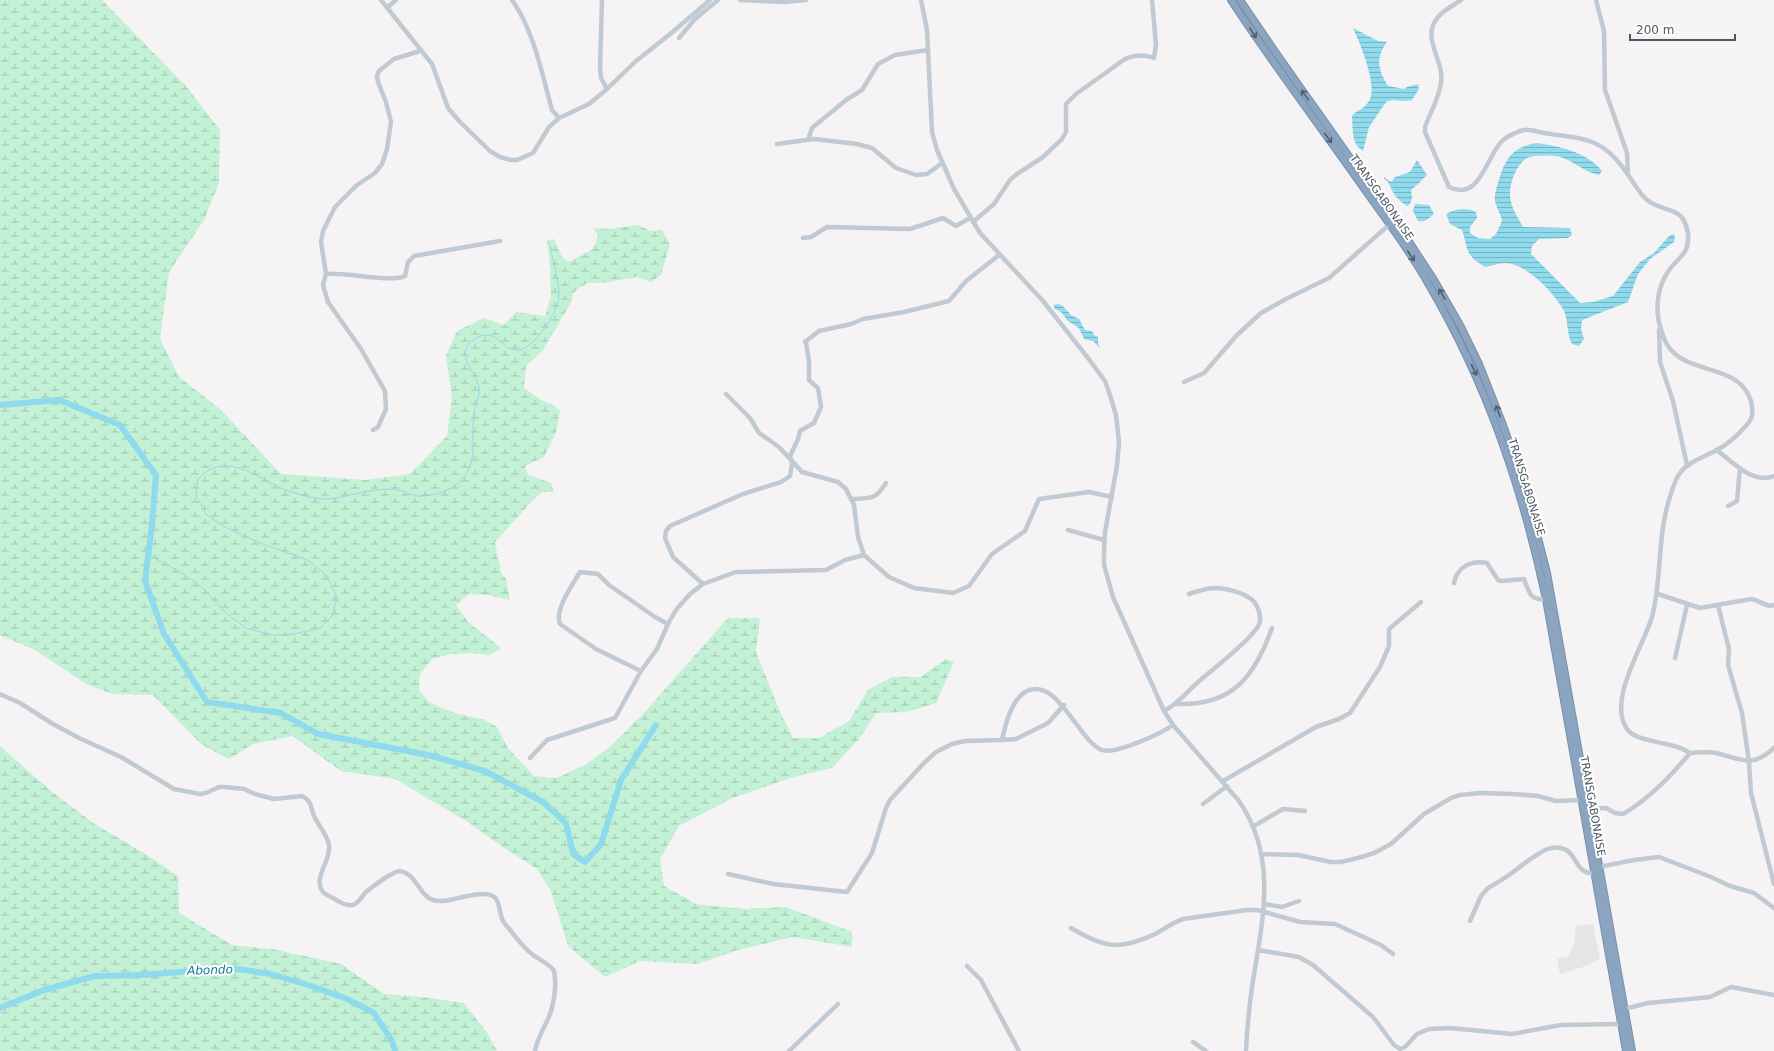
<svg xmlns="http://www.w3.org/2000/svg" width="1774" height="1051" font-family="'DejaVu Sans',sans-serif">
<defs>
<pattern id="wetland-marsh" width="20" height="14" patternUnits="userSpaceOnUse"><rect width="20" height="14" fill="#c3f1d5"/><path d="M1 5h8M5 5V1M11 12h8M15 12V8" fill="none" stroke="#a0c6b0"/></pattern>
<pattern id="water-rules" width="6" height="5" patternUnits="userSpaceOnUse"><rect width="6" height="5" fill="#90daee"/><path d="M0 2.5h6" fill="none" stroke="#78b4c4"/></pattern>
</defs>
<rect width="100%" height="100%" fill="#f5f3f3"/>
<path fill="#e6e4e5" d="M 1593,924 L 1600,959 L 1583,967 L 1560,974 L 1557,959 L 1568,957 L 1574,944 L 1576,926 Z"/>
<path fill="url(#wetland-marsh)" d="M 0,0 L 102,0 L 186,86 L 220,130 L 219,183 L 204,220 L 169,272 L 160,339 L 179,377 L 221,410 L 281,474 L 365,480 L 410,474 L 447,436 L 452,398 L 446,355 L 457,331 L 484,318 L 504,325 L 516,312 L 545,316 L 551,296 L 550,267 L 547,240 L 554,239 L 562,257 L 569,262 L 593,249 L 598,236 L 593,228 L 608,229 L 638,225 L 651,231 L 662,230 L 670,244 L 661,275 L 651,282 L 637,277 L 603,283 L 587,283 L 573,293 L 572,301 L 543,350 L 526,366 L 524,388 L 541,400 L 553,405 L 560,411 L 556,432 L 544,457 L 525,466 L 528,475 L 551,483 L 554,492 L 542,492 L 533,500 L 495,542 L 501,573 L 506,579 L 510,600 L 488,595 L 469,594 L 456,605 L 468,622 L 501,648 L 490,655 L 470,653 L 451,654 L 432,659 L 420,674 L 419,690 L 430,703 L 457,714 L 482,719 L 497,727 L 508,748 L 534,776 L 557,778 L 585,765 L 611,746 L 642,715 L 728,618 L 760,618 L 756,652 L 781,714 L 793,738 L 819,738 L 849,721 L 868,690 L 892,677 L 921,677 L 946,659 L 954,662 L 936,703 L 906,712 L 876,713 L 858,740 L 832,768 L 793,777 L 730,799 L 679,826 L 660,859 L 664,886 L 696,904 L 744,909 L 786,907 L 852,932 L 852,947 L 793,937 L 738,950 L 697,964 L 640,961 L 605,977 L 568,946 L 551,891 L 537,869 L 503,847 L 466,821 L 395,779 L 341,771 L 293,736 L 253,744 L 229,759 L 202,745 L 153,695 L 113,694 L 88,685 L 33,649 L 0,635 Z
M 0,746 L 51,791 L 96,825 L 144,853 L 178,876 L 179,913 L 232,945 L 272,949 L 341,964 L 384,994 L 423,997 L 464,1003 L 488,1034 L 497,1051 L 0,1051 Z"/>
<path fill="url(#water-rules)" d="M 1353,28 L 1378,41 L 1387,42 C 1375,58 1378,70 1388,86 L 1404,89 L 1407,87 L 1418,84 L 1419,89 L 1412,100 L 1407,101 L 1392,100 L 1386,102 L 1369,127 L 1363,151 C 1351,144 1353,129 1352,116 C 1358,108 1364,111 1370,99 C 1377,84 1360,43 1353,28 Z
M 1536,143 C 1559,146 1587,152 1602,171 L 1599,175 C 1583,172 1570,157 1554,156 C 1548,155 1532,155 1527,158 C 1515,165 1507,189 1511,202 C 1513,211 1519,219 1523,227 L 1570,228 L 1572,235 L 1568,238 L 1539,239 L 1532,246 L 1531,254 L 1580,303 L 1593,302 L 1613,296 L 1640,262 L 1654,253 L 1670,235 L 1674,234 L 1675,237 L 1674,242 L 1650,259 L 1638,274 L 1628,302 L 1582,320 L 1581,329 L 1584,339 L 1579,346 L 1572,344 C 1566,333 1569,320 1563,309 C 1553,292 1527,264 1506,263 C 1499,263 1491,266 1485,267 C 1464,254 1469,251 1462,230 L 1450,224 L 1446,214 C 1456,209 1466,207 1476,212 L 1477,218 L 1470,227 L 1470,233 L 1478,238 L 1490,239 L 1496,234 L 1502,221 C 1501,215 1496,207 1495,201 C 1494,195 1497,186 1499,180 C 1506,157 1512,148 1536,143 Z
M 1417,160 L 1427,175 L 1419,183 L 1411,190 L 1412,198 L 1410,204 L 1407,206 C 1401,202 1396,198 1393,192 C 1389,186 1390,182 1384,179 L 1384,177 L 1391,182 L 1395,177 L 1410,172 Z
M 1415,204 L 1429,205 L 1434,214 C 1429,218 1425,223 1418,221 L 1413,211 Z
M 1058,304 L 1062,305 L 1071,315 L 1079,319 L 1085,330 L 1092,331 L 1094,335 L 1098,337 L 1098,343 L 1100,348 L 1093,341 L 1084,339 L 1079,328 L 1068,321 L 1061,312 L 1055,309 L 1053,305 Z"/>
<g fill="none" stroke-linecap="round" stroke-linejoin="round">
<path stroke="#90daee" stroke-width="1" d="M 149,555 L 182,573 L 202,587 L 226,613 L 246,628 L 272,635 L 294,634 L 320,628 L 332,616 L 337,598 L 327,576 L 308,560 L 255,541 L 223,526 L 206,514 L 196,495 L 198,479 C 201,476 205,472 209,470 C 236,456 265,483 288,491 C 298,494 311,498 321,499 C 341,500 358,491 377,490 C 384,489 392,489 398,490 C 406,492 414,497 422,496 C 442,495 463,486 470,466 C 476,450 471,431 474,414 C 475,405 480,398 479,388 C 477,375 462,362 466,348 C 467,344 470,342 473,340 C 497,324 501,352 519,350 C 536,347 560,310 559,293 C 558,278 553,261 550,246"/>
<path stroke="#90daee" stroke-width="6" d="M 0,405 L 59,400 L 120,425 L 156,475 L 152,524 L 145,581 L 164,634 L 207,702 L 281,713 L 318,734 L 428,755 L 485,771 L 543,802 L 566,823 L 573,854 L 585,862 L 601,844 L 621,780 L 656,725
M 0,1008 L 44,990 L 95,976 L 141,975 L 230,968 L 271,974 L 311,986 L 347,999 L 374,1013 L 392,1041 L 395,1051"/>
<defs>
<path id="highway" d="M 1231,0 C 1275,67 1324,131 1370,197 C 1390,225 1412,254 1429,285 C 1487,384 1522,487 1546,599 L 1626,1051
M 1240,0 L 1276,53 L 1406,237 L 1434,280 L 1460,325 L 1479,364 L 1503,425 L 1525,487 L 1547,573 L 1632,1051"/>
</defs>
<use href="#highway" stroke="#7690ad" stroke-width="8"/>
<path stroke="#c1cad2" stroke-width="4.5" d="M 381,0 L 432,64 L 448,108 L 459,121 L 490,151 L 500,157 L 511,160 L 517,160 L 533,153 L 549,127 L 559,118 L 589,104 L 607,89 L 636,61 L 669,35 L 710,0
M 512,0 C 534,31 542,74 552,110 L 559,118
M 602,0 L 600,69 L 601,78 L 607,89
M 740,0 L 784,2 L 806,0
M 921,0 L 927,30 L 932,132 L 937,150 L 954,189 L 980,233 L 1043,301 L 1088,358 L 1105,381 L 1109,392 L 1116,415 L 1119,442 L 1117,466 L 1105,532 L 1104,549 L 1104,565 L 1113,597 L 1164,711 L 1173,725 L 1239,801 C 1279,859 1262,922 1252,987 C 1249,1008 1247,1030 1246,1051
M 1461,0 C 1454,5 1444,10 1439,16 C 1419,37 1445,60 1441,83 C 1439,98 1430,113 1425,127 L 1425,132 L 1449,187 C 1480,202 1486,157 1502,141 C 1506,137 1518,131 1524,130 C 1530,129 1538,132 1544,133 C 1560,136 1577,136 1592,142 C 1617,152 1627,175 1642,195 C 1655,211 1676,207 1683,219 C 1686,224 1687,228 1688,233 C 1690,257 1676,257 1666,275 C 1656,292 1655,314 1662,332 C 1664,340 1668,348 1674,353 C 1697,374 1740,366 1751,401 C 1752,406 1753,411 1752,416 C 1751,420 1747,425 1744,428 C 1736,437 1728,444 1717,450 C 1704,457 1689,461 1680,473 C 1674,481 1672,491 1669,500 C 1657,539 1662,579 1652,617 C 1643,647 1607,701 1627,729 C 1635,741 1664,742 1677,747 C 1682,748 1686,751 1690,753
M 1596,0 L 1604,31 L 1605,90 L 1627,153 L 1628,175
M 387,8 L 396,0
M 679,38 L 695,19 L 718,0
M 808,140 L 812,128 L 846,100 L 862,90 L 878,64 L 895,55 L 928,50
M 777,144 L 814,139 L 857,144 L 872,148 L 896,168 L 916,175 L 927,174 L 942,163
M 973,222 L 994,204 L 1010,180 L 1017,174 L 1043,157 L 1062,139 L 1066,132 L 1066,104 L 1076,94 L 1125,59 C 1134,55 1144,54 1154,58 L 1156,45 L 1152,0
M 803,238 L 811,237 L 827,227 L 910,229 L 943,218 L 956,226 L 970,218
M 326,274 C 346,272 391,283 405,276 L 408,262 L 414,256 L 500,241
M 1659,330 L 1660,362 L 1673,401 L 1687,465
M 805,342 L 819,331 L 851,324 L 863,319 L 904,312 L 949,301 L 966,281 L 999,255
M 1184,382 L 1204,373 L 1237,335 L 1261,313 L 1286,299 L 1329,278 L 1391,223
M 726,394 L 750,418 L 759,433 L 779,447 L 802,472 L 838,482 L 846,489 L 854,505 L 858,537 L 864,555 L 889,577 L 914,588 L 953,593 L 969,586 L 992,554 L 1025,531 L 1039,499 L 1089,492 L 1112,497
M 373,430 L 378,427 L 386,409 L 385,391 L 361,349 L 328,302 L 323,285 L 326,274 L 321,242 L 323,231 L 335,207 L 357,185 L 375,173 L 382,164 L 387,149 L 391,122 L 386,102 L 378,82 L 377,76 L 379,71 L 394,59 L 420,51
M 1716,450 C 1733,461 1752,485 1774,476
M 853,499 C 872,498 875,500 886,483
M 1728,506 L 1737,501 L 1740,468
M 1068,530 L 1104,540
M 1454,583 C 1457,567 1471,560 1487,563 L 1498,580 L 1501,581 L 1524,579 C 1529,592 1530,601 1546,599
M 703,584 L 673,557 L 665,538 L 666,531 L 670,526 L 743,494 L 781,482 L 790,476 L 792,464 L 790,456 L 798,439 L 800,431 L 814,423 L 821,407 L 818,388 L 809,380 L 809,362 L 806,342
M 1658,594 L 1700,608 L 1751,599 C 1759,600 1767,608 1774,605
M 1718,605 L 1729,649 L 1728,665 L 1742,713 L 1749,762 L 1751,793 L 1774,884
M 1675,658 L 1687,605
M 641,671 L 596,649 L 560,624 C 554,610 573,584 580,572 L 598,574 L 609,585 L 655,617 L 668,624
M 0,694 L 20,703 L 53,724 L 79,738 L 121,757 L 174,789 L 200,794 L 206,793 L 219,787 L 224,787 L 244,789 L 255,794 L 274,799 L 302,796 C 313,801 310,809 315,818 C 320,828 327,834 329,845 C 331,861 315,874 321,889 C 323,894 329,896 333,898 C 338,901 347,907 353,905 C 359,903 362,896 366,892 C 375,885 388,874 399,871 C 417,873 418,895 433,900 C 448,905 473,890 491,895 C 502,899 498,917 505,924 C 513,933 523,948 532,954 C 539,960 549,963 554,971 C 557,985 554,1006 548,1019 C 543,1030 537,1039 535,1051
M 1176,704 C 1232,706 1254,678 1272,628
M 1164,711 C 1178,704 1187,692 1198,682 C 1215,667 1244,646 1257,628 C 1264,619 1258,602 1248,597 C 1240,592 1225,588 1216,588 C 1206,588 1198,591 1189,594
M 1002,740 L 1016,739 L 1048,723 L 1064,705
M 530,758 L 547,740 L 615,718 L 641,671 L 657,649 L 668,624 L 676,610 L 690,594 L 703,584 L 736,572 L 826,570 L 845,560 L 864,555
M 1223,781 L 1316,727 L 1339,719 L 1350,713 L 1380,667 L 1389,646 L 1389,629 L 1421,602
M 1203,804 L 1227,786
M 1589,809 L 1606,808 L 1615,813 L 1623,814 C 1649,799 1671,776 1690,753 C 1698,753 1707,751 1716,753 C 1742,759 1751,769 1774,748
M 1254,826 L 1283,809 L 1305,811
M 1262,854 L 1298,855 L 1331,862 L 1341,862 L 1358,858 L 1374,853 L 1391,844 L 1424,814 L 1451,798 L 1460,795 L 1480,793 L 1513,794 L 1538,796 L 1556,801 L 1581,800
M 1599,867 L 1634,860 L 1659,857 L 1711,877 L 1730,886 L 1754,893 L 1774,908
M 728,874 L 773,884 L 847,892 L 872,853 L 886,808 L 890,800 L 924,763 L 936,752 L 952,744 L 965,741 L 1002,740 C 1005,725 1011,701 1025,692 C 1057,674 1078,741 1102,750 C 1115,755 1162,733 1173,725
M 1264,904 L 1282,907 L 1299,901
M 1470,921 L 1481,896 L 1488,888 C 1495,884 1502,880 1509,875 C 1518,869 1541,849 1551,848 C 1580,843 1571,876 1595,873
M 1071,928 C 1103,947 1118,951 1153,935 C 1164,930 1171,923 1183,919 L 1247,910 L 1257,910 L 1300,922 L 1335,924 L 1381,945 L 1393,954
M 1258,950 L 1299,957 L 1313,965 L 1373,1017 L 1394,1045 L 1400,1049 L 1405,1047 L 1417,1034 L 1429,1029 L 1450,1028 L 1512,1034 L 1561,1025 L 1621,1024
M 967,966 L 981,980 L 1019,1051
M 1624,1009 L 1648,1003 L 1710,997 L 1731,987 L 1774,995
M 1193,1042 L 1206,1051
M 789,1051 L 838,1004"/>
<use href="#highway" stroke="#8ba5c1" stroke-width="6"/>
</g>
<defs><path id="oneway-shaft" d="M-6 0H5M1.5-3L5.5 0L1.5 3" fill="none" stroke-width="1.6" stroke-linecap="round" stroke-linejoin="round"/></defs>
<g stroke="#505e6b">
<use href="#oneway-shaft" transform="translate(1253 33) rotate(57)"/>
<use href="#oneway-shaft" transform="translate(1305 95) rotate(-126)"/>
<use href="#oneway-shaft" transform="translate(1328 138) rotate(54)"/>
<use href="#oneway-shaft" transform="translate(1411 256) rotate(57)"/>
<use href="#oneway-shaft" transform="translate(1442 294) rotate(-120)"/>
<use href="#oneway-shaft" transform="translate(1474 370) rotate(65)"/>
<use href="#oneway-shaft" transform="translate(1498 411) rotate(-111)"/>
</g>
<g text-anchor="middle" stroke-width="4" stroke-linejoin="round" paint-order="stroke">
<g font-size="11" fill="#4a5661" stroke="#fff">
<text transform="translate(1382 197) rotate(55)" y="4">TRANSGABONAISE</text>
<text transform="translate(1527 487) rotate(73)" y="4">TRANSGABONAISE</text>
<text transform="translate(1593 806) rotate(80)" y="4">TRANSGABONAISE</text>
</g>
<g font-size="12" font-style="italic" fill="#0c7c9b" stroke="#fff">
<text transform="translate(210 970) rotate(-2)" y="4">Abondo</text>
</g>
</g>
<path d="M1630 34v6h105v-6" fill="none" stroke="#4a5661" stroke-width="2"/>
<text x="1636" y="34" font-size="12" fill="#4a5661" stroke="#ffffff" stroke-width="3" paint-order="stroke">200 m</text>
</svg>
